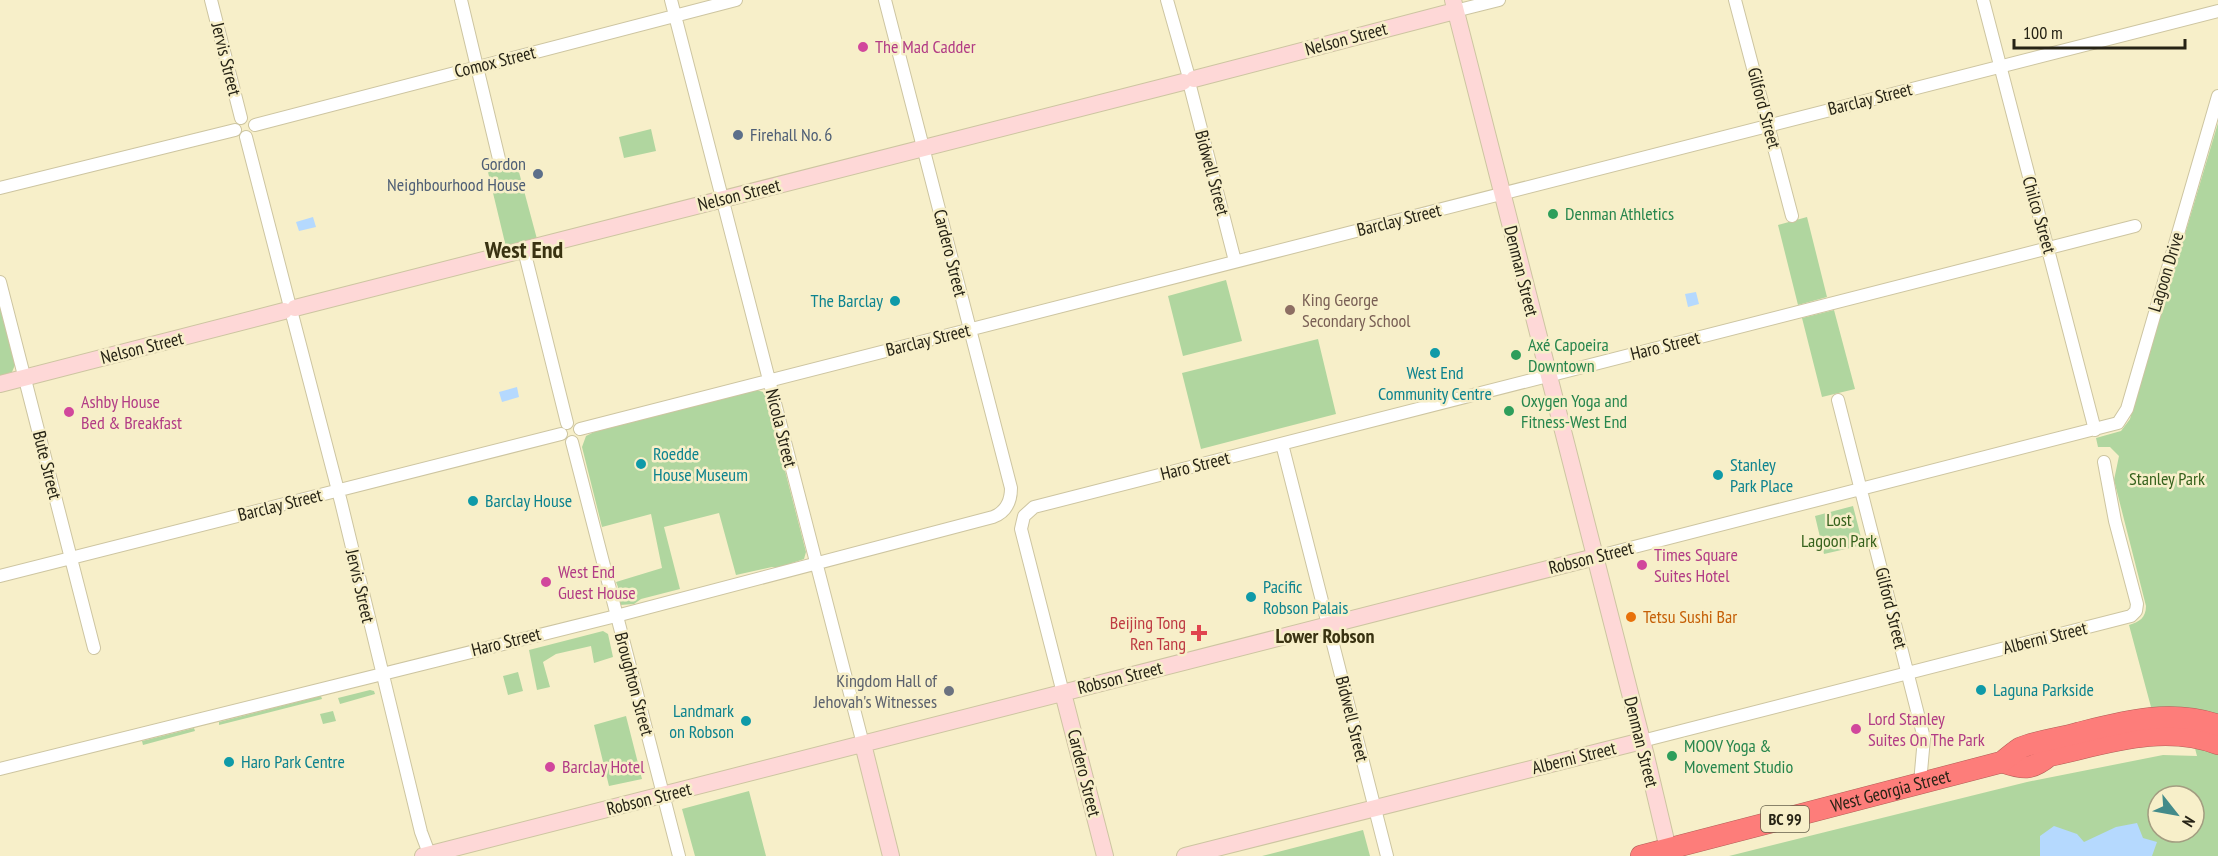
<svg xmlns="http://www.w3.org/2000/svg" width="2218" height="856" font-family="'PT Sans Narrow',sans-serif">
<rect width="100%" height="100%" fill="#f7efc9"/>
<path fill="#b0d69f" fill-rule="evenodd" d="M 2218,123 L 2218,856 L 1729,856 L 2027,782 L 2163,755 L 2197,756 L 2184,707 L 2151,707 L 2129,625 C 2139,622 2146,618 2146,606 L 2114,480 L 2119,456 L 2110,447 L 2098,447 L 2096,438 L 2121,431 L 2130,419 ZM 2158,796 L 2194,796 L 2194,832 L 2158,832 Z
M 651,129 L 656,151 L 624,158 L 619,137 Z
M 516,161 L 537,239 L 506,247 L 487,168 L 500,162 Z
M 1807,217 L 1827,297 L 1798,305 L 1778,225 Z
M 1226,280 L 1242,341 L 1183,356 L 1168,296 Z
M 0,307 L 15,365 L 12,372 L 0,376 Z
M 1834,310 L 1855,389 L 1822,397 L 1802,318 Z
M 1318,339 L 1336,414 L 1201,449 L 1182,373 Z
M 757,390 L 763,392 L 766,397 L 806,552 L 804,559 L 777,568 L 772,567 L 736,575 L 719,513 L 664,527 L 680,589 L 641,599 L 634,604 L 620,605 C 615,600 615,593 618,587 L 616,582 L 662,568 L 651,514 L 602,527 L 582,447 L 586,436 L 594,432 Z
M 1853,506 L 1863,545 L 1824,554 L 1815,516 Z
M 603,631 L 608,634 L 613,657 L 594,663 L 591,646 L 556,654 L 543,662 L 550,687 L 537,690 L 529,650 Z
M 518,672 L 523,691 L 508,695 L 503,676 Z
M 370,690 L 374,691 L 375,694 L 340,704 L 338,698 Z
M 321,696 L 322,699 L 219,725 L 219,722 Z
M 333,711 L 336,721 L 323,724 L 320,714 Z
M 626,716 L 642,779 L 609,786 L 594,725 Z
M 194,728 L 195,731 L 143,745 L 142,741 Z
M 749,791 L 766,856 L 695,856 L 682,809 Z
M 1363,830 L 1370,856 L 1262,856 Z"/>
<path fill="#b5d9fe" d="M 313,217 L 316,227 L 299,231 L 296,222 Z
M 1696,292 L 1699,304 L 1688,307 L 1685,294 Z
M 517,387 L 519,397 L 502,402 L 499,392 Z
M 2137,823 L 2143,838 L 2157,842 L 2152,856 L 2040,856 L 2040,836 L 2054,826 L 2077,834 L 2084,842 L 2116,827 Z"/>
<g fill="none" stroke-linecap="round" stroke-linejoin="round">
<defs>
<path id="street" d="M 211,0 L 241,118
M 461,0 L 499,159
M 671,0 L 863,744
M 1167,0 L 1188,74
M 1735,0 L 1792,216
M 1983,0 L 2095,430
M 1455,11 L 1499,0
M 1190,86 L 1235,261
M 255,125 L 736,0
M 246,137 L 289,303
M 0,188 L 235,130
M 524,250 L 567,423
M 0,282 L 94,648
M 292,314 L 341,502 L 421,832 L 430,856
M 1838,400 L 1924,738 L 1920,783
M 580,429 L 2218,11
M 572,442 L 679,856
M 1282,444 L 1387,856
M 1595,557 L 2118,423 L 2127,409 L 2218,96
M 0,576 L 561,434
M 1063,693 L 1021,529 L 1024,516 L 1034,507 L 2135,226
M 1642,741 L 2131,616 L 2136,611 L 2137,604 L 2115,521 L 2104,462
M 0,769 L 616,616 L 993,517 C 1006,512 1011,502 1011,488 L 885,0"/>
<path id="secondary" d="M 1453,0 L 1646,756 L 1668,849
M 1194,79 L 1455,11
M 295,308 L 1183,82
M 0,384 L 284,311
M 1063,693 L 1105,856
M 863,744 L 891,856
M 423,856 L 1595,557
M 1185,856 L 1642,741"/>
<g id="highway">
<path d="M 2002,762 C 2023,769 2031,771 2049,756 C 2105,744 2162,723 2218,744"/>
<path id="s1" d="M 1641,856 L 2002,762 C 2008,757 2014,752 2020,748 C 2035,741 2061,738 2078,733 C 2126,721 2170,709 2218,725"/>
</g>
</defs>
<use href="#street" stroke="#cdc5a1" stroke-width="14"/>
<use href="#secondary" stroke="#cdc5a1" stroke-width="18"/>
<use href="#highway" stroke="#b25e57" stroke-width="22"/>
<use href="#street" stroke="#fff" stroke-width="12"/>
<use href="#secondary" stroke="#fed8d7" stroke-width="16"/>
<use href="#highway" stroke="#fd7d7a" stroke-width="21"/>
</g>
<g fill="#d1479c" stroke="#f7efc9" stroke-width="2">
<circle cx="863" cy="47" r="6"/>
<circle cx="69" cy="412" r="6"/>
<circle cx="1642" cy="565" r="6"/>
<circle cx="546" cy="582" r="6"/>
<circle cx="1856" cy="729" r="6"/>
<circle cx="550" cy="767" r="6"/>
</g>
<g fill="#5c6f8a" stroke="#f7efc9" stroke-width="2">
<circle cx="738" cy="135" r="6"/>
<circle cx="538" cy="174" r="6"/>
</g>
<g fill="#2e9e5b" stroke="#f7efc9" stroke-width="2">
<circle cx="1553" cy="214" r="6"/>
<circle cx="1516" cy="355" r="6"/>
<circle cx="1509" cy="411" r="6"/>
<circle cx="1672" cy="756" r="6"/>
</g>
<g fill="#0f9aa8" stroke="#f7efc9" stroke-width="2">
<circle cx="895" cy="301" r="6"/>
<circle cx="1435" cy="353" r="6"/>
<circle cx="641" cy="464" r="6"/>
<circle cx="1718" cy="475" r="6"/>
<circle cx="473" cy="501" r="6"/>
<circle cx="1251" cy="597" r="6"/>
<circle cx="1981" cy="690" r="6"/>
<circle cx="746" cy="721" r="6"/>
<circle cx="229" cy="762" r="6"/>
</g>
<circle fill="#8d6e63" stroke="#f7efc9" stroke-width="2" cx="1290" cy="310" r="6"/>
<circle fill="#e8710a" stroke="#f7efc9" stroke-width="2" cx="1631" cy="617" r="6"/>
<path fill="#e0444e" stroke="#f7efc9" stroke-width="2" d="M1196 624h6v6h6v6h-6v6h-6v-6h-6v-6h6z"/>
<circle fill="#6b7280" stroke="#f7efc9" stroke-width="2" cx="949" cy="691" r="6"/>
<g text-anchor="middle" stroke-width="5" stroke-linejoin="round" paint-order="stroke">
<rect fill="#f7efc9" stroke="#65604b" stroke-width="1.5" x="1761" y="806" width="48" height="26" rx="4.5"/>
<g font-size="16" font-weight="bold" fill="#262315">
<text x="1785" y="825">BC 99</text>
</g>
<g font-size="18" fill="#262315" stroke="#f7efc9">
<text transform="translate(1346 39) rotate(-15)" y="6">Nelson Street</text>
<text transform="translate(226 59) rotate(76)" y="6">Jervis Street</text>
<text transform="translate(495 62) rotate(-14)" y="6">Comox Street</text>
<text transform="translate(1870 99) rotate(-14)" y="6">Barclay Street</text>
<text transform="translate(1764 108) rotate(75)" y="6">Gilford Street</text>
<text transform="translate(1212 173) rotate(75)" y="6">Bidwell Street</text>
<text transform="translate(739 195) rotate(-14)" y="6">Nelson Street</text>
<text transform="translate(2039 215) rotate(74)" y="6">Chilco Street</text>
<text transform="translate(1399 220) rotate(-14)" y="6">Barclay Street</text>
<text transform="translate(950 253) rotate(76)" y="6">Cardero Street</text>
<text transform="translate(1521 271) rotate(76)" y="6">Denman Street</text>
<text transform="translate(2166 272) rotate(-73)" y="6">Lagoon Drive</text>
<text transform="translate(928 340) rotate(-14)" y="6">Barclay Street</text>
<text transform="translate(1665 346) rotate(-14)" y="6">Haro Street</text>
<text transform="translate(142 348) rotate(-14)" y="6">Nelson Street</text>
<text transform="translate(781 428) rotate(76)" y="6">Nicola Street</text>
<text transform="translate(47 465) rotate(76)" y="6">Bute Street</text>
<text transform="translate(1195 466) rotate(-14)" y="6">Haro Street</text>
<text transform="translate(280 505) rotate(-14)" y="6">Barclay Street</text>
<text transform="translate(1591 558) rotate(-14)" y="6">Robson Street</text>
<text transform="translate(360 586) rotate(77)" y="6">Jervis Street</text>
<text transform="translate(1891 608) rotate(76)" y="6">Gilford Street</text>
<text transform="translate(2045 638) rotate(-14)" y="6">Alberni Street</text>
<text transform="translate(506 642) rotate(-14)" y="6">Haro Street</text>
<text transform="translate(1120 678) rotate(-14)" y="6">Robson Street</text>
<text transform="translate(634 684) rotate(75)" y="6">Broughton Street</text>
<text transform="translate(1352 719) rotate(76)" y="6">Bidwell Street</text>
<text transform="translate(1641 742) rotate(76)" y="6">Denman Street</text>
<text transform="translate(1574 758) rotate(-14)" y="6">Alberni Street</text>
<text transform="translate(1084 773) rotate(76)" y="6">Cardero Street</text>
<text dy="6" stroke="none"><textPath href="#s1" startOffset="258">West Georgia Street</textPath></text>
<text transform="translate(649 799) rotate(-14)" y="6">Robson Street</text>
</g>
<g font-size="18" fill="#b23c85" stroke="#f7efc9" text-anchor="start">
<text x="875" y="53">The Mad Cadder</text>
<text x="81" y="408">Ashby House<tspan x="81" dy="21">Bed &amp; Breakfast</tspan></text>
<text x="1654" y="561">Times Square<tspan x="1654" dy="21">Suites Hotel</tspan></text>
<text x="558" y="578">West End<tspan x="558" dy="21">Guest House</tspan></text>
<text x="1868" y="725">Lord Stanley<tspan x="1868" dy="21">Suites On The Park</tspan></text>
<text x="562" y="773">Barclay Hotel</text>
</g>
<g font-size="18" fill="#4e5e75" stroke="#f7efc9" text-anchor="start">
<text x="750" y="141">Firehall No. 6</text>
<text x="526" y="170" text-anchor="end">Gordon<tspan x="526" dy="21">Neighbourhood House</tspan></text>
</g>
<g font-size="18" fill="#27864d" stroke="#f7efc9" text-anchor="start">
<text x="1565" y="220">Denman Athletics</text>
<text x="1528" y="351">Axé Capoeira<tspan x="1528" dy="21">Downtown</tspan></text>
<text x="1521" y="407">Oxygen Yoga and<tspan x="1521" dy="21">Fitness-West End</tspan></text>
<text x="1684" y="752">MOOV Yoga &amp;<tspan x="1684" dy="21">Movement Studio</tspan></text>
</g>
<g font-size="18" fill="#785e54" stroke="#f7efc9" text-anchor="start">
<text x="1302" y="306">King George<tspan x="1302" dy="21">Secondary School</tspan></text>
</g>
<g font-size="18" fill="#0d838f" stroke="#f7efc9" text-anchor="start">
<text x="883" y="307" text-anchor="end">The Barclay</text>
<text x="1435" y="379" text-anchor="middle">West End<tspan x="1435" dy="21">Community Centre</tspan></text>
<text x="653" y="460">Roedde<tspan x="653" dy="21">House Museum</tspan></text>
<text x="1730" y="471">Stanley<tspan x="1730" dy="21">Park Place</tspan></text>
<text x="485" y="507">Barclay House</text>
<text x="1263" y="593">Pacific<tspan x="1263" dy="21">Robson Palais</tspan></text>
<text x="1993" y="696">Laguna Parkside</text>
<text x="734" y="717" text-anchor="end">Landmark<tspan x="734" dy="21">on Robson</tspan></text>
<text x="241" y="768">Haro Park Centre</text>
</g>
<g font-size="18" fill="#36621d" stroke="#f7efc9">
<text x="2167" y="485">Stanley Park</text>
<text x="1839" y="526">Lost<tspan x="1839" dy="21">Lagoon Park</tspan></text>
</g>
<g font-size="18" fill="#c56008" stroke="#f7efc9" text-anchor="start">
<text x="1643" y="623">Tetsu Sushi Bar</text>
</g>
<g font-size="18" fill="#be3a42" stroke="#f7efc9" text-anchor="end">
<text x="1186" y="629">Beijing Tong<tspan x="1186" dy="21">Ren Tang</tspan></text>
</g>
<g font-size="18" fill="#5b616d" stroke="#f7efc9" text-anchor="end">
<text x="937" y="687">Kingdom Hall of<tspan x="937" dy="21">Jehovah's Witnesses</tspan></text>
</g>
<g font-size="20" font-weight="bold" fill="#393211" stroke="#f7efc9">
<text x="1325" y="643">Lower Robson</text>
</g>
<g font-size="24" font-weight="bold" fill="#393211" stroke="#f7efc9">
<text x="524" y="258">West End</text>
</g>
</g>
<g transform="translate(2176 814) rotate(121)"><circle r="28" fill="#f7efc9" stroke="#a39d81" stroke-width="1.5"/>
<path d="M0-4.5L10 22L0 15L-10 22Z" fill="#438b8a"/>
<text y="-9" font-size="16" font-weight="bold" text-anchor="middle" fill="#262315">N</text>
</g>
<path d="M2014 39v9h171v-9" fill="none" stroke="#262315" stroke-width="3"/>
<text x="2023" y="39" font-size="18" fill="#262315" stroke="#f7efc9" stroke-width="4.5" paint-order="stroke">100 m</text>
</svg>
